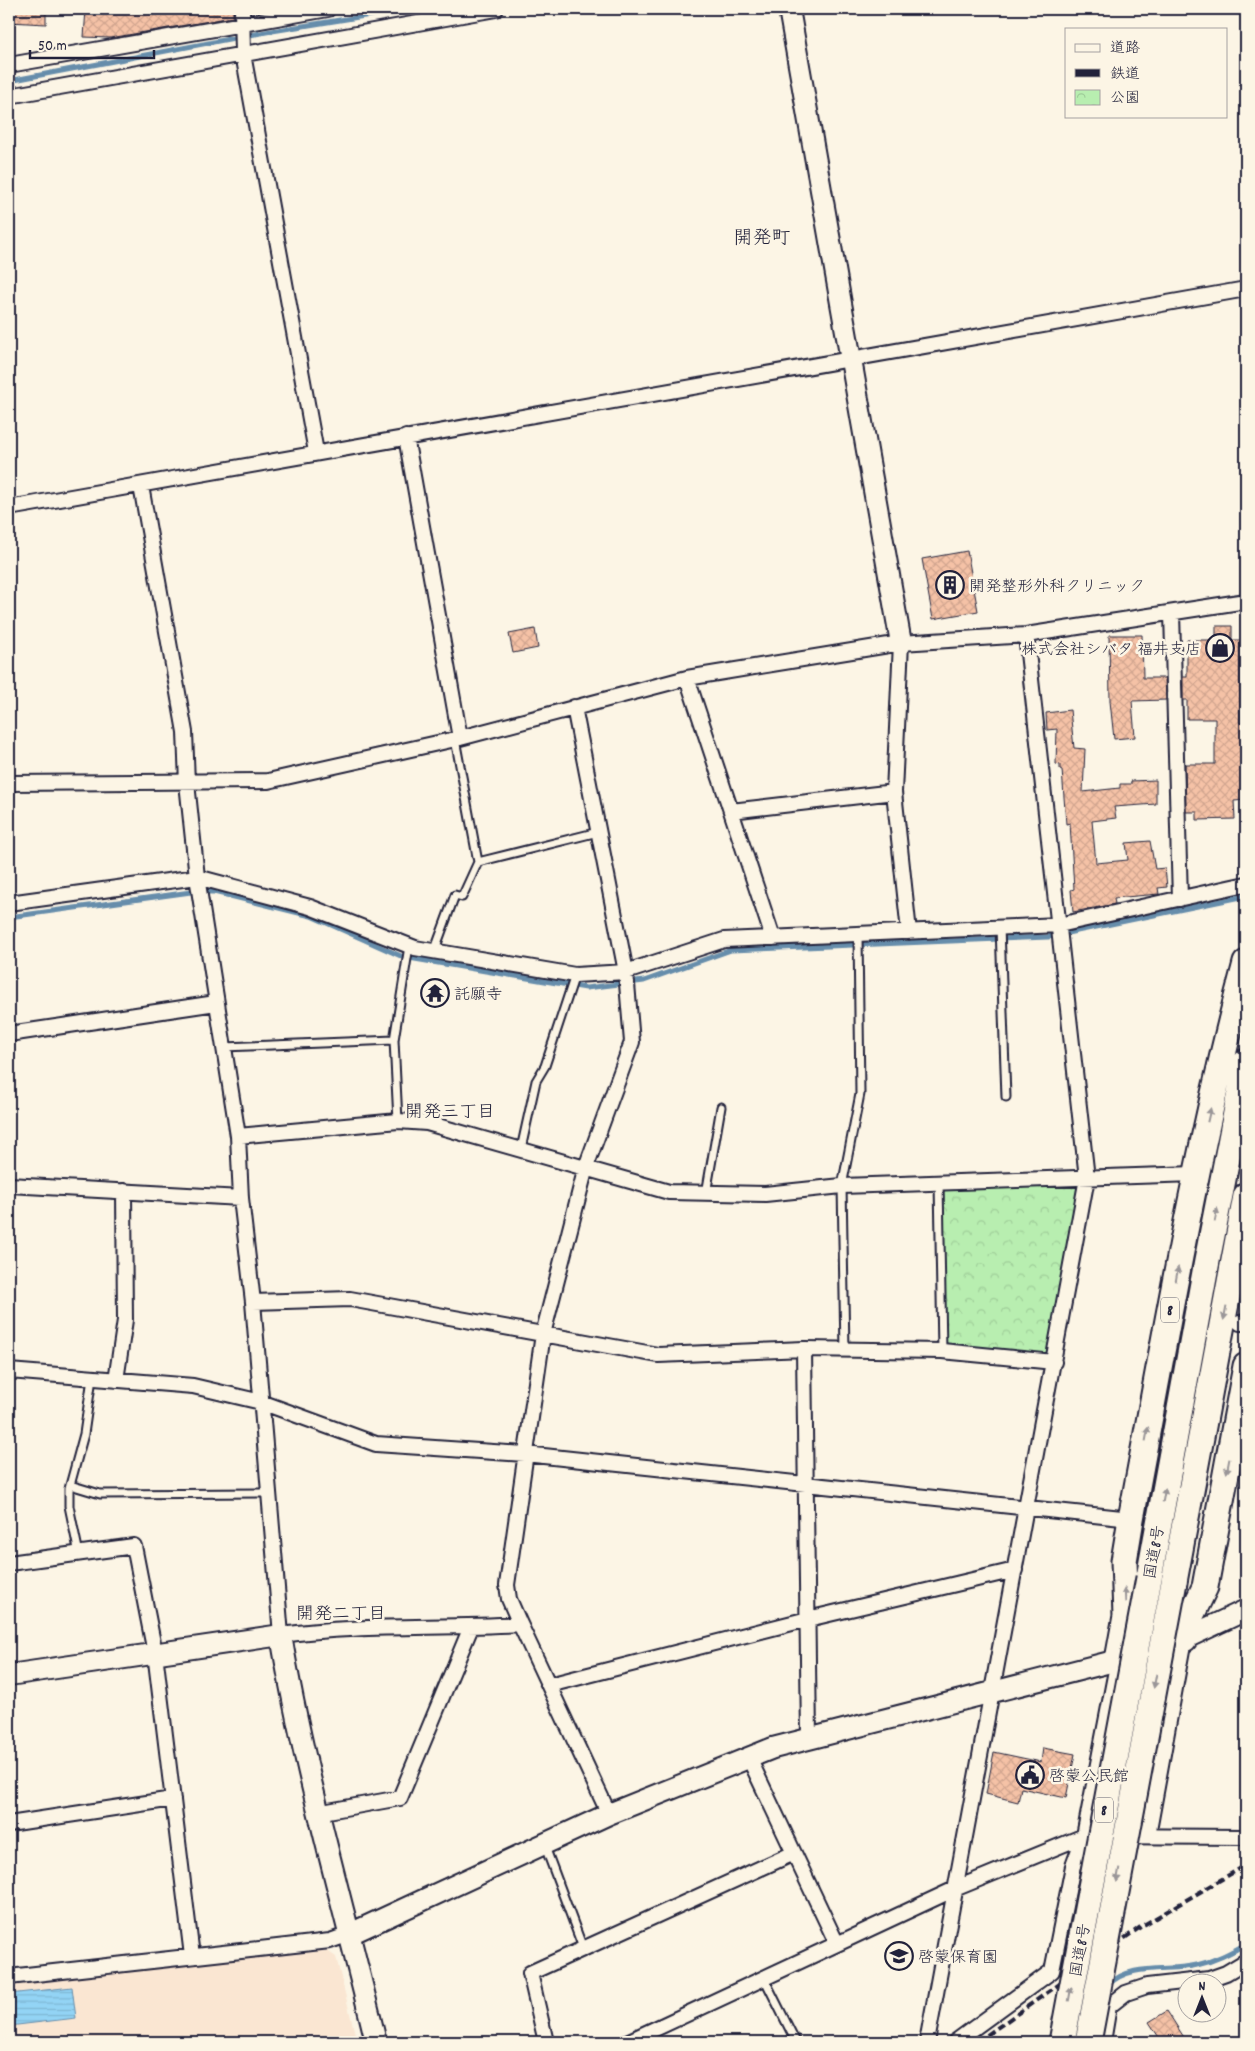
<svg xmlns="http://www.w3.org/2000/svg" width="1255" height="2051" font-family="Dekko,'Klee One',sans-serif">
<defs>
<pattern id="park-crowns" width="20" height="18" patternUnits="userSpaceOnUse" patternTransform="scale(1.25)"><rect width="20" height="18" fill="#b8eeb0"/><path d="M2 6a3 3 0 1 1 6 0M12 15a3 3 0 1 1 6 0" fill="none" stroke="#9ecc98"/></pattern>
<pattern id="water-rules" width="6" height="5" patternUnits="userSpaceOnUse" patternTransform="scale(1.25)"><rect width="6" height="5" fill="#93d4f5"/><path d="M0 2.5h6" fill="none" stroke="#7eb6d3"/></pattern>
<pattern id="building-cross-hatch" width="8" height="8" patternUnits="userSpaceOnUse" patternTransform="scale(1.25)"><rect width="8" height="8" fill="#f5c2a6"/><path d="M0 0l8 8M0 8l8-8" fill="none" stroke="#d2a690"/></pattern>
</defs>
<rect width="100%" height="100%" fill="#fcf5e5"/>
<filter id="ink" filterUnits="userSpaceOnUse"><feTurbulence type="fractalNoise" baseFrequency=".02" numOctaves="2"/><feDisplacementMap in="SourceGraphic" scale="10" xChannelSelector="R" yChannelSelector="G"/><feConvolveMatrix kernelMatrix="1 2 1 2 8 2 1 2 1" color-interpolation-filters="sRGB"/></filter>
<g filter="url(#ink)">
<path fill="#fae6d2" d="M 326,1950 L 336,1957 L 357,2042 L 9,2042 L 9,1984 Z"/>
<path fill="url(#park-crowns)" stroke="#6d8876" d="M 1081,1179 L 1054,1362 L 942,1351 L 943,1183 Z"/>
<path fill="url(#water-rules)" stroke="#668dab" d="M 72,1987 L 76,2018 L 9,2026 L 9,1994 Z"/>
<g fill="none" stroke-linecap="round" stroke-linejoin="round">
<path stroke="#668dab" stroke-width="5" d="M 9,81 L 266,32 L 408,9
M 9,917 L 191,892 L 214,892 L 311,916 L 403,957 L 586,988 L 644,981 L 731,950 L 1048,937 L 1246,896
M 1108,1985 C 1131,1962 1169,1972 1197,1965 C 1215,1961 1230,1953 1246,1944"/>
</g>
<path fill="url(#building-cross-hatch)" stroke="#22223b" d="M 9,9 L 46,9 L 46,24 L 9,22 Z
M 86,9 L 233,9 L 233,17 L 110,38 L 84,37 Z
M 967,551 L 978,611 L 933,619 L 922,559 Z
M 1216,626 L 1232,626 L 1232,640 L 1240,640 L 1240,723 L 1246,723 L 1246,800 L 1234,801 L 1235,819 L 1197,820 L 1197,812 L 1186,812 L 1185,764 L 1215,764 L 1215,719 L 1187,719 L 1187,700 L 1183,700 L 1183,677 L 1187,677 L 1187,640 L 1216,640 Z
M 535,629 L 538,648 L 513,653 L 509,634 Z
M 1109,635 L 1142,635 L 1143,678 L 1165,678 L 1166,700 L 1132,701 L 1135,737 L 1114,739 L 1110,701 Z
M 1070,710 L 1074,748 L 1085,749 L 1083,792 L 1120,788 L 1120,784 L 1131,784 L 1131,781 L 1156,780 L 1156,804 L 1114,807 L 1116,818 L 1092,821 L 1096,863 L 1128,860 L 1126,843 L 1150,841 L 1155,869 L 1165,868 L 1167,887 L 1158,888 L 1159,894 L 1114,898 L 1115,904 L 1073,912 L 1071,890 L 1074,889 L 1070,823 L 1066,824 L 1062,770 L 1060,769 L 1060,765 L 1056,764 L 1057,729 L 1047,730 L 1046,713 Z
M 1043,1748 L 1075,1754 L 1066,1798 L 1021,1788 L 1018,1802 L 986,1794 L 994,1752 L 1041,1762 Z
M 1167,2011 L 1187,2042 L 1162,2042 L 1149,2022 Z"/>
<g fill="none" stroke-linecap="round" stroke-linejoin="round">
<defs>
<path id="lane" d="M 478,862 L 598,832
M 1000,927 L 1006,1097
M 434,952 L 455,895 L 462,897 L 478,862 L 455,739
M 224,1047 L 394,1040
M 398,1121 L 394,1040 L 409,946
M 521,1149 L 536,1081 L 545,1066 L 575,975
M 939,1183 L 942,1351
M 706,1194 L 721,1107
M 845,1350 L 842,1186 L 860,1094 L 858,934
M 70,1485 L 100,1494 L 269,1493
M 79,1554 L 69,1506 L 69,1489 L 84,1434 L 92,1378
M 544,1844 L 583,1948
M 764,1978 L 796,2042"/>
<path id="street" d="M 242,9 L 243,54 L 316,452
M 9,65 L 328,9
M 9,96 L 496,9
M 406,437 L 460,738
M 141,486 L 185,732 L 187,783 L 197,877 L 238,1136 L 241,1198 L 253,1302 L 281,1635 C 360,1624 441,1629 520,1624
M 9,508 L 1246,289
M 1172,613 L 1180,899
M 901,643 L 894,792 L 909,932
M 687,678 L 773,938
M 574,707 L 626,972 L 632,1042 L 586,1167 L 543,1334 L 507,1585 L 509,1599 L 520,1624 L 609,1814
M 9,783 L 268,781 L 460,738 L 687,678 L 901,643 L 1026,635 L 1246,601
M 731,811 L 894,792
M 9,903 L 197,877 L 310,907 L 415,948 L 575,975 L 626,972 L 724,940 L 1059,925 L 1246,884
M 9,1034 L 216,1003
M 238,1136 L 398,1121 L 427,1123 L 669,1192 L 765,1194 L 842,1186 L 1195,1174
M 9,1185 L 241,1198
M 253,1302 L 350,1299 L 658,1355 L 804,1349 L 942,1351 L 1054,1362
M 1240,1323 L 1246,1322
M 804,1349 L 809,1738
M 9,1371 L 193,1386 L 261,1402 L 376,1444 L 525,1454 L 1131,1519
M 116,1380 L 125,1320 L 124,1191
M 9,1563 L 134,1546 L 155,1653 L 192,1956
M 549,1685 L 808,1619 L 1015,1570
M 749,1758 L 837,1944
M 317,1813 L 400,1798 L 471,1627
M 9,1824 L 173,1799
M 1148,1836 L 1184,1639
M 9,1977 L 330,1941 L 350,1934
M 1093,2019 L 1126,1993 L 1147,1986 L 1209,1979 L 1226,1973 L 1246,1961
M 546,2042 L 530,1973 L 794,1853
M 627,2042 L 957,1888 L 1084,1836 L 1246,1837
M 927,2042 L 1087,1178 L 1026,635
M 955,2042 L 1052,1971 L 1073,1866 L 1084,1836 L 1118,1660
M 1103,2042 L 1109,2006"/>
<path id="secondary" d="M 789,9 L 901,643
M 9,1675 L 281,1635 C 304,1773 344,1906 376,2042
M 350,1934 L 609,1814 L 773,1748 L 1118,1660 L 1184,1639 L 1246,1610"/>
<path id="highway" d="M 1149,1578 L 1207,1261 L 1246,1062
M 1174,1582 L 1246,1196
M 1184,1639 L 1189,1620 L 1205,1587 L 1246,1366
M 1118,1660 L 1126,1616 L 1124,1561 L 1131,1519 C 1166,1333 1197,1146 1246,963"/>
</defs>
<use href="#lane" stroke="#22223b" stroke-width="11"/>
<use href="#street" stroke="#22223b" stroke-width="18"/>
<use href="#secondary" stroke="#22223b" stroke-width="24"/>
<use href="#highway" stroke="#22223b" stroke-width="29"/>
<use href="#lane" stroke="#fcf5e5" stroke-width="7"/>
<use href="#street" stroke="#fcf5e5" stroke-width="14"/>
<use href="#secondary" stroke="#fcf5e5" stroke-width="20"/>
<use href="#highway" stroke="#fcf5e5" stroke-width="25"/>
<path stroke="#22223b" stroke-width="4" stroke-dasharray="8 4" stroke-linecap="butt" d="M 977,2042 L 1142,1926 L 1246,1865"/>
<defs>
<path id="highway-bridge" d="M 1062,2042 L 1149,1578
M 1088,2042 L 1174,1582"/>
</defs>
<use href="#highway-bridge" stroke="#22223b" stroke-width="29" stroke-linecap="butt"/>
<use href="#highway-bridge" stroke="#fcf5e5" stroke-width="25"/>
</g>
<defs><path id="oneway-solid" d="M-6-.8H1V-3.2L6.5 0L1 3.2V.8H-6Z" transform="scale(1.25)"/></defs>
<g fill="#9a9698">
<use href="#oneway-solid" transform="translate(1209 1115) rotate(-77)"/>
<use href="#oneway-solid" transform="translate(1216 1215) rotate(-79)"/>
<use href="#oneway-solid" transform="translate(1177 1274) rotate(-80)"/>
<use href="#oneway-solid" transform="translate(1225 1313) rotate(101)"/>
<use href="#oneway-solid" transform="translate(1147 1434) rotate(-79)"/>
<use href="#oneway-solid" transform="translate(1228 1466) rotate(101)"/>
<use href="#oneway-solid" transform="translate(1164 1495) rotate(-80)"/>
<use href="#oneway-solid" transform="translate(1125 1595) rotate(-93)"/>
<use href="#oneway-solid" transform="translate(1155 1681) rotate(101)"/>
<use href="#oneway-solid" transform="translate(1118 1875) rotate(100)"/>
<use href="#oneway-solid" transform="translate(1070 1994) rotate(-80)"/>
</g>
</g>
<defs>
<symbol id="building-ring" viewBox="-11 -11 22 22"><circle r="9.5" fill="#fcf5e5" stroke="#22223b" stroke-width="1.5"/><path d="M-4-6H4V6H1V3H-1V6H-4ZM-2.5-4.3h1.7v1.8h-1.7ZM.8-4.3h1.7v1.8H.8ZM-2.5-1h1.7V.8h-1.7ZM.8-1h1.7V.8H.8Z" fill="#22223b"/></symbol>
<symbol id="shop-ring" viewBox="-11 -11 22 22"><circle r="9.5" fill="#fcf5e5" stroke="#22223b" stroke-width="1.5"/><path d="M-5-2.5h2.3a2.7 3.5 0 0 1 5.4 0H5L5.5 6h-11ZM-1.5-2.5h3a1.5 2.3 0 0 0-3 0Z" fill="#22223b"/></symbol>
<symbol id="temple-ring" viewBox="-11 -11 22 22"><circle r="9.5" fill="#fcf5e5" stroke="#22223b" stroke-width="1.5"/><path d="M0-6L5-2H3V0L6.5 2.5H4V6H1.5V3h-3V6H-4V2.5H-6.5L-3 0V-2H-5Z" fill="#22223b"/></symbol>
<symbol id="civic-ring" viewBox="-11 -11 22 22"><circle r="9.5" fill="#fcf5e5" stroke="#22223b" stroke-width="1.5"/><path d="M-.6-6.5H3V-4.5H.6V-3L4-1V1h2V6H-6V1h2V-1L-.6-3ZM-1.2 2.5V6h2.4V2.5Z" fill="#22223b"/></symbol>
<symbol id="school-ring" viewBox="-11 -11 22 22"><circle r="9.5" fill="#fcf5e5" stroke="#22223b" stroke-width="1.5"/><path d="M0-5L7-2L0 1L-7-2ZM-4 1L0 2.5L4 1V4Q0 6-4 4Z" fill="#22223b"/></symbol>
</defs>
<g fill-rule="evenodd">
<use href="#building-ring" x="934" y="569" width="32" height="32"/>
<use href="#shop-ring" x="1204" y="632" width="32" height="32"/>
<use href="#temple-ring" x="419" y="977" width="32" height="32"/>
<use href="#civic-ring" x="1014" y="1759" width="32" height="32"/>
<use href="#school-ring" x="883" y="1940" width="32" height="32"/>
</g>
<g text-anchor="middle" stroke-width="5" stroke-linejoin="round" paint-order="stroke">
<g fill="#fcf5e5" stroke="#63616e" stroke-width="1">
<rect x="1161" y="1297.5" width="18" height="25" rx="4"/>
<rect x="1095" y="1797.5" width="18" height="25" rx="4"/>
</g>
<g font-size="15" font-weight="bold" fill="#22223b">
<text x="1170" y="1315">8</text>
<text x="1104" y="1815">8</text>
</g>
<g font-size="16" fill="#22223b" stroke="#fcf5e5" text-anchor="start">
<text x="969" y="591">開発整形外科クリニック</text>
<text x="1201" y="654" text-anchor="end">株式会社シバタ 福井支店</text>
<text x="454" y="999">託願寺</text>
<text x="1049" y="1781">啓蒙公民館</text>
<text x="918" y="1962">啓蒙保育園</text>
</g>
<g font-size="16" fill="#22223b" stroke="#fcf5e5">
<text transform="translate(1153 1552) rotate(-80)" y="6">国道8号</text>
<text transform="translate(1079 1950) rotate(-80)" y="6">国道8号</text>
</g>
<g font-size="18" fill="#22223b" stroke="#fcf5e5">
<text x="450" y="1117">開発三丁目</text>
<text x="341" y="1619">開発二丁目</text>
</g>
<g font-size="19" fill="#22223b" stroke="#fcf5e5">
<text x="762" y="243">開発町</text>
</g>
</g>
<rect width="1255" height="2051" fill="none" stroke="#fcf5e5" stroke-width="30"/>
<rect x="15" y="15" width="1225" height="2021" fill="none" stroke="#22223b" stroke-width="2" filter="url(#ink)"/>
<rect x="1065" y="28" width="162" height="90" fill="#fcf5e5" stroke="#a5a1a1"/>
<rect x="1075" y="44" width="25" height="8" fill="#fcf5e5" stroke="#a5a1a1"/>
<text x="1110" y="52" font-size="15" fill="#22223b">道路</text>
<rect x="1075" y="69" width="25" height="8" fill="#22223b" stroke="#a5a1a1"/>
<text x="1110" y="78" font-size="15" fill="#22223b">鉄道</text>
<rect x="1075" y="90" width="25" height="15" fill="url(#park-crowns)" stroke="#a5a1a1"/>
<text x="1110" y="102" font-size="15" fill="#22223b">公園</text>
<g transform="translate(1202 1998)"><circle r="24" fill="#fcf5e5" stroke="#a5a1a1"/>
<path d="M0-4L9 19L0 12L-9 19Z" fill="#22223b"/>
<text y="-8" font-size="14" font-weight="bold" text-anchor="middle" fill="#22223b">N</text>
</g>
<path d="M30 50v8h124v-8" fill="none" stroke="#22223b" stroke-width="2.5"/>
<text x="38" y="50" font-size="15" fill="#22223b" stroke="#fcf5e5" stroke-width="4" paint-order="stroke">50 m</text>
</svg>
